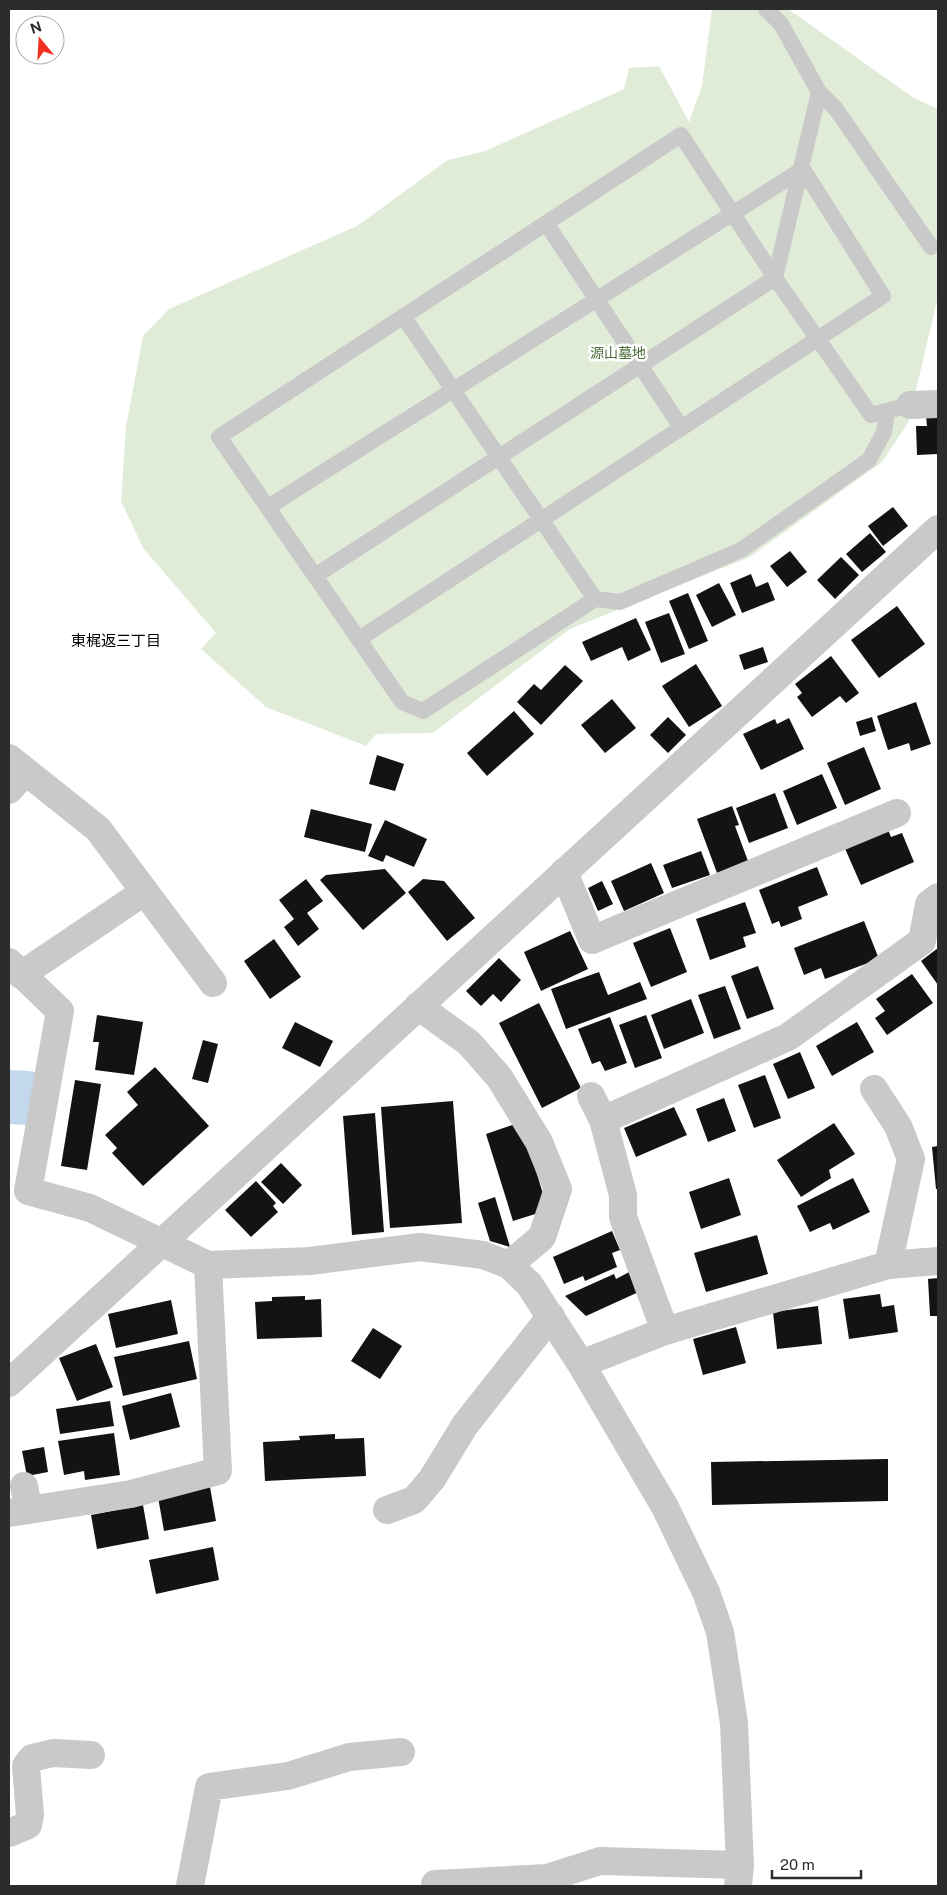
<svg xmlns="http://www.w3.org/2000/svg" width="947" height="1895" font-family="'Public Sans','Noto Sans JP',sans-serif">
<rect width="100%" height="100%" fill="#fff"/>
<path fill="#e0ecd8" d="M 712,9 L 788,9 L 914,98 L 938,109 L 938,297 L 908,423 L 882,462 L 750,557 L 570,629 L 433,733 L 376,734 L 366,746 L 266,707 L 201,649 L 216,633 L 143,548 L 121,501 L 126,427 L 143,336 L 169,309 L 357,226 L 448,160 L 485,151 L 624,89 L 629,68 L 659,66 L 689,122 L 702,86 Z"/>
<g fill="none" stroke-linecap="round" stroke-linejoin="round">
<path stroke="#c3d7ed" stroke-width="54" d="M 9,1097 L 27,1098"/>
</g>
<path fill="#131313" d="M 938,415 L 938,454 L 917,455 L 916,426 L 927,426 L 926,416 Z
M 893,507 L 908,526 L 883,546 L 868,526 Z
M 870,533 L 886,552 L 862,572 L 846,554 Z
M 790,551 L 807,572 L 787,587 L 770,566 Z
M 841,557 L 859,575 L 835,599 L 817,580 Z
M 751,574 L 756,587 L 768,582 L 775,600 L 742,613 L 730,583 Z
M 719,583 L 736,615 L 712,627 L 696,595 Z
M 688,593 L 708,641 L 689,649 L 669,601 Z
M 897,606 L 925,644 L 879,678 L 851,640 Z
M 669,613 L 685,654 L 661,663 L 645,622 Z
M 636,618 L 651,650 L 628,661 L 622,647 L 591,661 L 582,642 Z
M 763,647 L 768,662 L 744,670 L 739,655 Z
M 831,656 L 859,693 L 846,703 L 840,696 L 812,717 L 797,697 L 802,693 L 795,684 Z
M 696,664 L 722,706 L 689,727 L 662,686 Z
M 565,665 L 583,681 L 541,725 L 517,702 L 534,684 L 541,690 Z
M 612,699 L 636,728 L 605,753 L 581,725 Z
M 916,702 L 931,744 L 911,751 L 909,743 L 888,750 L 877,716 Z
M 514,711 L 534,734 L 487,776 L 467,753 Z
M 668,717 L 686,735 L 668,753 L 650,735 Z
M 872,717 L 876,731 L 860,736 L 856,722 Z
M 789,718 L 804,749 L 761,770 L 743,734 L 775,719 L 777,724 Z
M 864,747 L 881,789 L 845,805 L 827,763 Z
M 377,755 L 404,764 L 395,791 L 369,784 Z
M 822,774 L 837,808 L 797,825 L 783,791 Z
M 775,793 L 788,828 L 749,843 L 736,808 Z
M 732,806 L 739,825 L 735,826 L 748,861 L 717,873 L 697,819 Z
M 311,809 L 372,824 L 365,852 L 304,837 Z
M 385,820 L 427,839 L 414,867 L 386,855 L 383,862 L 368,856 Z
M 886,825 L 891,837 L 902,833 L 914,862 L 861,885 L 843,844 Z
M 701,851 L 710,875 L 672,888 L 663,865 Z
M 651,863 L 664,893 L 624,911 L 611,881 Z
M 817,867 L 828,895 L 798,907 L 802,919 L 781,927 L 779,921 L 772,924 L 759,890 Z
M 385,869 L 406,893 L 363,930 L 320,880 L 326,875 Z
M 306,879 L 323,901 L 307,913 L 319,929 L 298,946 L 284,927 L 294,919 L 279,900 Z
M 423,879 L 444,881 L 475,918 L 447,941 L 408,892 Z
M 602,881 L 613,904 L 598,911 L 588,888 Z
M 745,902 L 756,933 L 743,937 L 746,947 L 710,960 L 696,919 Z
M 864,921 L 879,959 L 825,979 L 821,968 L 804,975 L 794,948 Z
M 670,928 L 687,972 L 651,987 L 633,943 Z
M 570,931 L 588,969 L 541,991 L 524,952 Z
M 274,939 L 301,977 L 270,999 L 244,961 Z
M 938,948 L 938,985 L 921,961 Z
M 499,958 L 521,980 L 501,1002 L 493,994 L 481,1006 L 466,991 Z
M 758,966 L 774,1009 L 747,1019 L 731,976 Z
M 599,972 L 608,995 L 640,982 L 647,999 L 566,1029 L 551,989 Z
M 912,974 L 933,1003 L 887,1035 L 875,1018 L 885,1011 L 876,999 Z
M 725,986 L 741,1029 L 714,1039 L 698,995 Z
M 691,999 L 704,1033 L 664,1049 L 651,1015 Z
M 539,1003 L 581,1088 L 542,1108 L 499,1023 Z
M 97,1015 L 143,1022 L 134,1075 L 95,1070 L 99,1042 L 93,1042 Z
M 646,1015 L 662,1058 L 635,1068 L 619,1025 Z
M 610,1017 L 627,1063 L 605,1071 L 600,1061 L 592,1064 L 578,1029 Z
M 295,1022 L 333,1041 L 320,1067 L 282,1048 Z
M 857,1022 L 874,1052 L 832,1076 L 816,1046 Z
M 203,1040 L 218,1044 L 208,1083 L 192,1079 Z
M 800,1052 L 815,1088 L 788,1099 L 773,1064 Z
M 155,1067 L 209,1126 L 143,1186 L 112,1153 L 117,1148 L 105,1135 L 138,1105 L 127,1092 Z
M 765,1075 L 781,1118 L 754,1128 L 738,1085 Z
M 75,1080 L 101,1084 L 87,1170 L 61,1166 Z
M 724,1098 L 736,1131 L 708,1142 L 696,1109 Z
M 453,1101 L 462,1223 L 390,1228 L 381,1107 Z
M 674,1107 L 687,1135 L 636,1157 L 624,1128 Z
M 375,1113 L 384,1232 L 352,1235 L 343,1116 Z
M 521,1122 L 548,1210 L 513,1221 L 486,1134 Z
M 834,1123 L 855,1154 L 829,1170 L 831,1178 L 801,1197 L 777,1160 Z
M 938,1146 L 938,1189 L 936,1189 L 932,1147 Z
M 281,1163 L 302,1185 L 283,1204 L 261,1182 Z
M 729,1178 L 741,1215 L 701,1229 L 689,1192 Z
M 853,1178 L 870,1212 L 833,1230 L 830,1223 L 810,1232 L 797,1206 Z
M 256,1181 L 276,1203 L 273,1206 L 278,1212 L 251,1237 L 225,1210 Z
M 495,1197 L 510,1247 L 490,1241 L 478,1203 Z
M 612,1231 L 620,1250 L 612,1253 L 617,1267 L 585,1281 L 583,1276 L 564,1284 L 553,1257 Z
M 757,1235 L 768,1274 L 706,1292 L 694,1253 Z
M 633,1270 L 643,1290 L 586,1316 L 565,1296 L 614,1274 L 616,1279 Z
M 938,1278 L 938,1316 L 930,1316 L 928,1279 Z
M 880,1294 L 882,1307 L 894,1305 L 898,1332 L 849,1339 L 843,1299 Z
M 305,1296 L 305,1300 L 321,1299 L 322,1337 L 257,1339 L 255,1302 L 272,1301 L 272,1297 Z
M 171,1300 L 178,1334 L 116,1348 L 108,1314 Z
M 818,1306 L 822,1344 L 777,1349 L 773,1312 Z
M 736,1327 L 746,1363 L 703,1375 L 693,1339 Z
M 373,1328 L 402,1346 L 380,1379 L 351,1361 Z
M 189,1341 L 197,1379 L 123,1396 L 114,1357 Z
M 96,1344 L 113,1387 L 77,1401 L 59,1358 Z
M 171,1393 L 180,1427 L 130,1440 L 122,1406 Z
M 110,1401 L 114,1426 L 60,1434 L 56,1409 Z
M 114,1433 L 120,1475 L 85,1480 L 84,1471 L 64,1475 L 58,1441 Z
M 335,1434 L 335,1439 L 364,1438 L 366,1476 L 265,1481 L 263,1442 L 300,1440 L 299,1436 Z
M 44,1447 L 48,1472 L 27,1476 L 22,1451 Z
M 888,1459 L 888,1501 L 712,1505 L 711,1462 Z
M 210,1487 L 216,1521 L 164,1531 L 158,1497 Z
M 143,1505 L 149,1539 L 97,1549 L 91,1515 Z
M 213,1547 L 219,1580 L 156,1594 L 149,1560 Z"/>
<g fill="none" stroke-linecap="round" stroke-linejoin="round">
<path stroke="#c9c9c9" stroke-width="16" d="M 819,92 L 836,109 L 931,247
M 546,223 L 681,427
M 403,316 L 595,599
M 887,411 L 884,432 L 869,460 L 741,550 L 620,602 L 595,599 L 423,711 L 402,702 L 219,437 L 681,135 L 775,278 L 871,415 L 910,405
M 268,507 L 803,169 L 883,296 L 359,639
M 315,576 L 775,278 L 819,92 L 781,24 L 766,9"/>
<path stroke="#c9c9c9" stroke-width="28" d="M 910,405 L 938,404
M 9,758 L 98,829 L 213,983
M 9,790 L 25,772
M 564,872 L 592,940 L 897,813
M 9,962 L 60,1011 L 28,1191 L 90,1208 L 208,1265 L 310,1261 L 420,1247 L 483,1255 L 509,1265 L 529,1284 L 581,1364 L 665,1507 L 706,1592 L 720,1632 L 734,1723 L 740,1865 L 738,1886
M 21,975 L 144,892
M 418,1006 L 469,1043 L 499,1077 L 539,1142 L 558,1189 L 542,1237 L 509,1265
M 874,1089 L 898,1126 L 911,1159 L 888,1265
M 591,1096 L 603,1120
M 665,1331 L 623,1217 L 623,1195 L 603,1120 L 788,1037 L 922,941 L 929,904 L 938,897
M 581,1364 L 665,1331 L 888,1265 L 938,1261
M 24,1486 L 29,1510
M 387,1510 L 414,1500 L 432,1479 L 465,1425 L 551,1316
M 9,1513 L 131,1494 L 218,1471 L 208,1265
M 9,1833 L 28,1825 L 30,1815 L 26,1766 L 32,1758 L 53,1753 L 91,1755
M 435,1884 L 547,1878 L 600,1861 L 740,1865
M 190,1886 L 209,1787 L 288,1776 L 349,1757 L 401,1752"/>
<path stroke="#c9c9c9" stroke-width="28" d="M 9,1383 L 938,529"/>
</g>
<g text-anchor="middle" stroke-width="5" stroke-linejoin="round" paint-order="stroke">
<g font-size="14" fill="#486b37" stroke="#fff">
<text x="618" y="358">源山墓地</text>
</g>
<g font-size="15" fill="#000" stroke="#fff">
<text x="116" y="646">東梶返三丁目</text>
</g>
</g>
<rect width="947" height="1895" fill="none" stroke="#2c2c2c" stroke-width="20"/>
<g transform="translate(40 40) rotate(342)"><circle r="24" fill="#ffffff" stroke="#ababab"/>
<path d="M0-4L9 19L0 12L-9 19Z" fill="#f13021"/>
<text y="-8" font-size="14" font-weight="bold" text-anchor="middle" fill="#2c2c2c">N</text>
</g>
<path d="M772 1870v8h89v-8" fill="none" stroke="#2c2c2c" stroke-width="2.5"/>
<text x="780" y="1870" font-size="15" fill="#2c2c2c" stroke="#ffffff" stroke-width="4" paint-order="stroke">20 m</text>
</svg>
